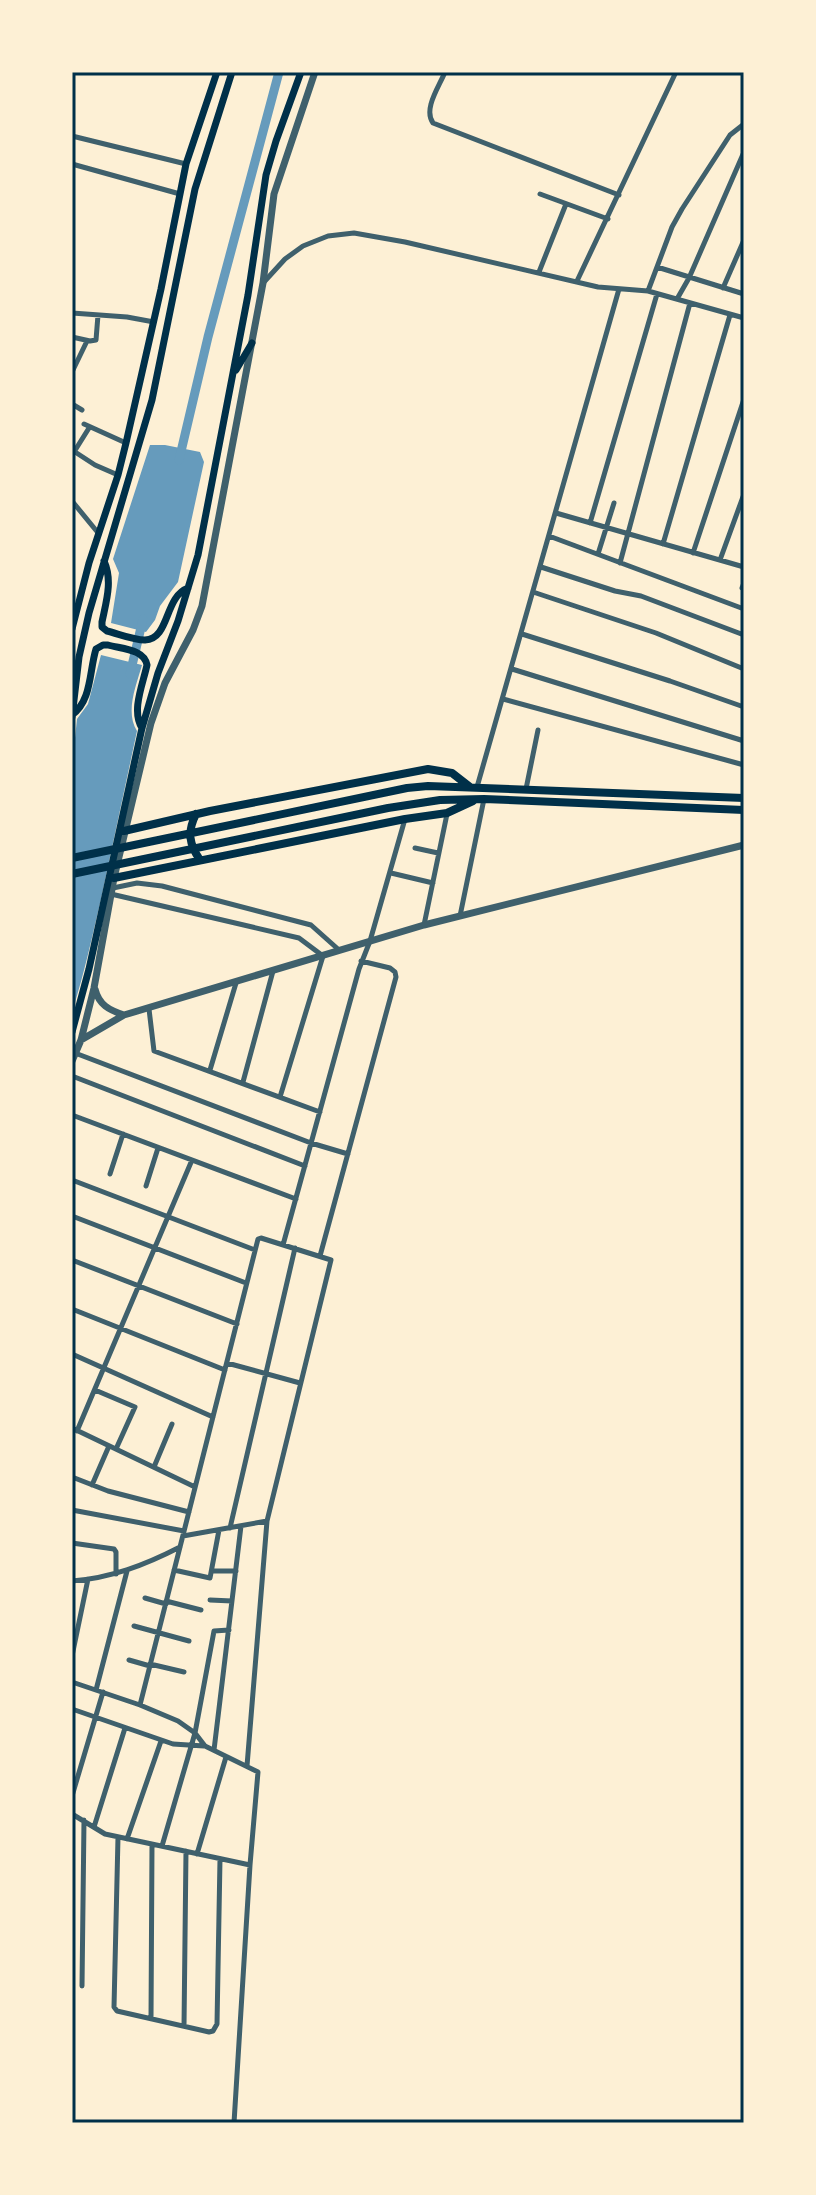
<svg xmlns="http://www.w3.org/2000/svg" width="816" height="2195" font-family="Montserrat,sans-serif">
<rect width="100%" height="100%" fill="#fdf0d5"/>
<path fill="#669bbc" d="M 150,445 L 165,445 L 200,452 L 204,462 L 178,582 L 160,606 L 155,620 L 146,632 L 111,623 L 119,573 L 113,559 Z
M 101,655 L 142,665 C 136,686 125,712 137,731 C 125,787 113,843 101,899 C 92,937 84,975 72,1012 L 72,766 L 77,719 L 88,704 Z"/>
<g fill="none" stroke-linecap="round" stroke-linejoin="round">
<path stroke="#669bbc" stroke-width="9" d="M 179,460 L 208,337 L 279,72
M 130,674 L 143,619"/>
<path stroke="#3f606c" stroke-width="5" d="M 445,72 C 439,87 423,109 433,123 L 619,195
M 72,136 L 186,164
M 72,164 L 180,194
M 540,194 L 608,219
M 657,267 L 744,294
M 539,272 L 566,204
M 577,281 L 676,72
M 264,282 L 285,259 L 303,246 L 328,236 L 354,233 L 405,242 L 598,287 L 648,291 L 744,318
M 723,288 L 744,240
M 648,291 L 672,227 L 682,209 L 730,135 L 744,124
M 677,299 L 689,278 L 744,152
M 72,313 L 127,317 L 154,322
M 72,337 L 90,341 L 96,340 L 98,315
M 72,372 L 87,341
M 72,404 L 82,410
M 84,424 L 126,443
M 72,450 L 95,465 L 118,475
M 74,452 L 89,428
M 72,501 L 99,534
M 556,513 L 744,567
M 590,523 L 657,294
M 549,536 L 744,609
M 663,544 L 730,315
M 693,553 L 744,399
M 598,554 L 614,503
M 720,560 L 744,494
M 620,563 L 690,303
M 541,567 L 615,591 L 641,596 L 744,635
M 742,588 L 744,583
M 533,592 L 656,633 L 744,669
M 522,634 L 670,681 L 744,707
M 512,669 L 744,741
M 503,699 L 744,765
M 477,787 L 619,289
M 526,789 L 538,730
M 415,848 L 438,853
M 391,873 L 433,883
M 113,888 L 137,883 L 162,886 L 311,925 L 339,950
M 111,894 L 299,938 L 323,956 L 280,1097
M 460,916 L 484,799
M 424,925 L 447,814
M 149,1009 L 154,1051 L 320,1112
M 75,1053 L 311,1143 L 348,1154
M 210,1070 L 236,983
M 72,1076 L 305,1166
M 243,1082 L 273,971
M 72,1115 L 296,1199
M 110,1174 L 123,1134
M 72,1180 L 255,1250
M 146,1186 L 158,1148
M 72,1216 L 246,1283
M 283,1245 L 359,969 L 370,941 L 405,819
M 320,1256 L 396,977 L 395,972 L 390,968 L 361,961
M 72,1260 L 237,1324
M 72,1309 L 225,1370
M 72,1354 L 213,1417
M 227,1363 L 300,1383
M 95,1390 L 135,1407 L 116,1449
M 72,1428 L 195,1487
M 77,1431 L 192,1160
M 154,1467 L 172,1424
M 72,1477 L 108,1491 L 189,1512
M 92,1485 L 109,1446
M 72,1510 L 184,1531
M 230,1528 L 295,1248
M 183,1536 L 267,1521
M 72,1543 L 114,1549 L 116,1552 L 116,1574
M 174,1570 L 210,1578 L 219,1530
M 212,1571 L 236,1571
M 72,1581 C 111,1578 145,1565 180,1547
M 145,1598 L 166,1604
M 210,1600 L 232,1601
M 166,1601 L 201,1610
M 134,1626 L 189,1641
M 72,1656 L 88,1579
M 129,1660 L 150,1666
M 150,1664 L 184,1672
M 72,1682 L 140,1705 L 178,1721 L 195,1733 L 205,1746 L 258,1772 L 250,1865 L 234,2123
M 96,1690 L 127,1571
M 140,1705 L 258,1239 L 261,1238 L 331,1260 L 267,1521 L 247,1766
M 72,1709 L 173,1744 L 204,1746
M 214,1750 L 241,1526
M 72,1796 L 103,1692
M 72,1814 L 105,1834 L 250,1865
M 94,1827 L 125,1728
M 118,1837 L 114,2007 L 117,2011 L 209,2032 L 213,2031 L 217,2024 L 220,1859
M 127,1839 L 161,1741
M 162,1846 L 195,1733 L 214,1631 L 229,1630
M 197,1854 L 226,1757
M 82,1986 L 84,1820
M 151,2019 L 152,1844
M 184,2026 L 186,1851"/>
<path stroke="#3f606c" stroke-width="7" d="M 95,989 C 99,1005 109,1010 124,1015
M 81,1040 L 124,1015 L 424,925 L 744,845
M 72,1061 L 81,1040 L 94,988 L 114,878 L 151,723 L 165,683 L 193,630 L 202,606 L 263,283 L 274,194 L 315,72"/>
<path stroke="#003049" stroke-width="7" d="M 236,370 L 252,343
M 104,561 C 113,581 106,602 102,622 L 102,627 L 107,631 C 119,634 133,640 145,640 C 170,639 164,597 188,588
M 72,629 L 89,563 L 118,475 L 126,443 L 161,289 L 186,164 L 217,72
M 72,715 C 92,700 89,672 96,649 L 103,645 L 108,645 C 122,649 144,649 147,665 C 143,684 131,711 142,728
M 72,717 L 79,657 L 89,613 L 152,400 L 195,189 L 232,72
M 72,1032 L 89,969 L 142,728 L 158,673 L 178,621 L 198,555 L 248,295 L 266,175 L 276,141 L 301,72"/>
<path stroke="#003049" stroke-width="8" d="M 196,814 C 187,832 189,844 200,860
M 124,831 L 210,811 L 428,769 L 452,773 L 470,787
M 72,858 L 407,788 L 428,786 L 744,798
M 72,874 L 388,808 L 440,800 L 484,799 L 744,810
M 114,878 L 405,819 L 447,813 L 473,801"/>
</g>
<rect width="816" height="2195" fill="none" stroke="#fdf0d5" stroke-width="148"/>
<rect x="74" y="74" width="668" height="2047" fill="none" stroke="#003049" stroke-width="3"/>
</svg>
